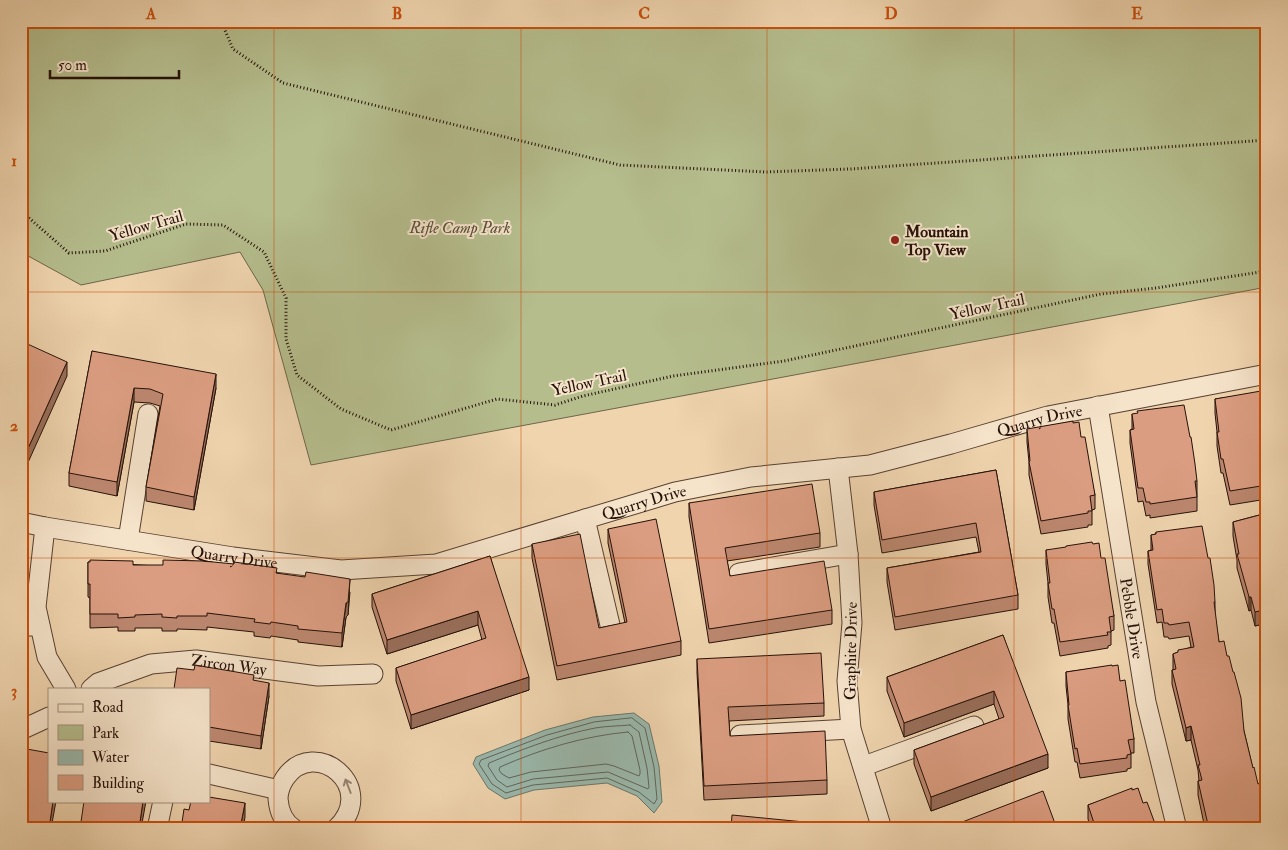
<svg xmlns="http://www.w3.org/2000/svg" width="1288" height="850" font-family="'IM FELL Double Pica',serif">
<rect width="100%" height="100%" fill="#efd4ae"/>
<filter id="stains"><feTurbulence type="fractalNoise" baseFrequency=".004" numOctaves="4"/><feColorMatrix values="0 0 0 0 .2 0 0 0 0 .09 0 0 0 0 .02 0 0 0 .5 -.17"/></filter>
<radialGradient id="worn" r=".72"><stop offset=".6" stop-color="#630" stop-opacity="0"/><stop offset="1" stop-color="#630" stop-opacity=".3"/></radialGradient>
<path fill="#b5bd8d" stroke="#6d664a" d="M 21,21 L 1267,21 L 1267,287 L 311,465 L 263,290 L 240,252 L 81,285 L 21,252 Z"/>
<path fill="#9ab8ac" stroke="#6b756a" d="M 634,713 L 649,724 L 659,766 L 662,802 L 654,813 L 637,796 L 607,783 L 534,790 L 505,799 L 488,788 L 473,764 L 476,757 L 545,730 L 593,717 Z"/>
<g fill="none" stroke-linecap="round" stroke-linejoin="round">
<path stroke="#60645a" stroke-width="1" d="M 632,718 L 645,728 L 654,767 L 657,799 L 654,804 L 639,792 L 607,778 L 533,785 L 506,793 L 492,784 L 479,764 L 481,760 L 547,735 L 594,722 Z
M 630,725 L 639,732 L 647,768 L 649,787 L 648,789 L 608,772 L 533,779 L 507,787 L 497,780 L 488,766 L 489,763 C 523,749 559,735 595,728 C 607,726 619,726 630,725 Z
M 628,732 L 632,736 L 640,770 L 640,774 L 639,776 L 614,766 L 606,764 L 531,772 L 509,778 L 502,774 L 499,770 L 500,767 C 541,749 584,736 628,732 Z"/>
<defs>
<g id="minor">
<path id="s1" d="M 1098,406 L 1146,702 L 1177,829"/>
<path d="M 838,468 L 848,554 L 852,623 L 847,681 L 851,729 L 882,829"/>
<path d="M 585,519 L 610,625"/>
<path id="s2" d="M 21,522 L 45,527 L 233,557 L 341,570 L 436,564 L 675,492 L 751,477 L 870,465 L 951,444 L 1048,416 L 1267,374"/>
<path d="M 45,527 L 36,607 L 47,657 L 66,689"/>
<path d="M 128,540 L 148,414"/>
<path d="M 739,573 L 848,554"/>
<path d="M 21,626 L 40,626"/>
<path id="s3" d="M 91,689 L 98,683 L 151,664 L 196,660 L 318,676 L 373,674"/>
<path d="M 21,730 L 49,717"/>
<path d="M 740,735 L 851,729"/>
<path d="M 864,766 L 974,726"/>
<path d="M 209,774 L 279,790"/>
<path d="M 157,829 L 163,801"/>
<path d="M 294,829 C 283,822 279,811 278,799 C 278,792 281,784 285,778 C 315,735 380,788 336,829"/>
</g>
</defs>
<use href="#minor" stroke="#584132" stroke-width="21"/>
<path stroke="#251008" stroke-width="3" stroke-dasharray="1 2.5" stroke-linecap="butt" d="M 221,21 L 233,49 L 283,83 L 620,165 L 766,172 L 850,169 L 1267,140
M 21,211 L 69,253 L 105,251 L 186,224 L 223,225 L 264,252 L 286,298 L 286,339 L 297,375 L 341,409 L 391,430 L 497,399 L 555,405 L 583,396 L 673,376 L 784,361 L 1101,294 L 1156,288 L 1267,271"/>
<use href="#minor" stroke="#f5e3ca" stroke-width="19"/>
</g>
<path fill="#bc876f" stroke="#251008" d="M 92,351 L 216,388 L 194,510 L 146,501 L 146,487 L 160,406 L 150,403 L 134,402 L 117,496 L 69,486 L 69,473 Z
M 1267,392 L 1267,499 L 1230,505 L 1223,473 L 1221,473 L 1217,446 L 1217,432 L 1215,413 L 1215,399 Z
M 1132,414 L 1197,481 L 1197,511 L 1150,518 L 1150,515 L 1146,516 L 1143,501 L 1138,502 L 1130,443 L 1130,430 L 1132,429 Z
M 1027,429 L 1081,437 L 1095,495 L 1095,509 L 1092,510 L 1092,525 L 1088,525 L 1088,527 L 1041,534 L 1029,475 L 1029,462 L 1027,442 Z
M 996,470 L 1018,595 L 1018,609 L 895,630 L 887,582 L 887,568 L 979,552 L 976,537 L 882,553 L 874,505 L 874,492 Z
M 689,503 L 820,533 L 820,547 L 727,561 L 730,576 L 832,610 L 832,624 L 709,643 L 689,517 Z
M 1267,513 L 1267,623 L 1255,626 L 1251,610 L 1249,611 L 1237,568 L 1237,560 L 1233,536 L 1233,522 Z
M 608,529 L 681,641 L 681,655 L 557,680 L 532,558 L 532,544 L 599,628 L 625,623 L 608,543 Z
M 1156,532 L 1215,602 L 1215,616 L 1219,642 L 1244,731 L 1267,829 L 1205,829 L 1198,795 L 1198,781 L 1199,781 L 1198,770 L 1191,740 L 1186,741 L 1172,684 L 1172,670 L 1173,670 L 1173,654 L 1191,647 L 1189,636 L 1169,639 L 1168,637 L 1164,637 L 1162,622 L 1157,623 L 1148,564 L 1148,551 L 1151,550 L 1151,535 L 1156,534 Z
M 1046,550 L 1101,558 L 1114,616 L 1114,630 L 1111,631 L 1111,645 L 1108,646 L 1108,648 L 1060,656 L 1054,623 L 1052,623 L 1048,597 L 1048,583 L 1046,564 Z
M 490,556 L 529,690 L 411,729 L 396,681 L 396,668 L 482,640 L 478,625 L 387,654 L 372,607 L 372,594 Z
M 88,562 L 277,573 L 350,592 L 348,615 L 346,617 L 342,647 L 298,642 L 298,640 L 271,636 L 270,638 L 254,636 L 254,632 L 207,627 L 207,630 L 177,629 L 177,631 L 162,631 L 162,628 L 135,628 L 135,631 L 118,631 L 118,627 L 90,628 L 90,598 L 88,597 Z
M 1003,635 L 1048,768 L 931,811 L 914,764 L 914,750 L 999,719 L 994,704 L 904,737 L 887,691 L 887,677 Z
M 697,659 L 824,703 L 824,716 L 729,721 L 730,736 L 827,780 L 827,794 L 704,800 L 697,673 Z
M 1112,666 L 1120,681 L 1134,739 L 1134,753 L 1131,753 L 1131,768 L 1127,769 L 1127,771 L 1080,778 L 1077,762 L 1075,762 L 1068,719 L 1068,705 L 1066,686 L 1066,672 Z
M 254,680 L 269,696 L 261,749 L 209,741 L 209,689 Z
M 1132,790 L 1157,829 L 1091,829 L 1088,819 L 1088,805 Z"/>
<path fill="#996e5a" stroke="#251008" d="M 67,362 L 67,376 L 21,478 L 21,464 Z
M 216,374 L 216,388 L 194,510 L 194,497 Z
M 134,388 L 134,402 L 117,496 L 117,482 Z
M 350,579 L 348,615 L 346,617 L 342,647 L 342,633 Z
M 1249,597 L 1251,597 L 1251,610 L 1249,611 Z
M 1267,609 L 1267,623 L 1255,626 L 1255,612 Z
M 478,611 L 478,625 L 387,654 L 387,640 Z
M 529,677 L 529,690 L 411,729 L 411,715 Z
M 269,683 L 269,696 L 261,749 L 261,736 Z
M 994,691 L 994,704 L 904,737 L 904,723 Z
M 1191,726 L 1191,740 L 1186,741 L 1186,728 Z
M 1048,754 L 1048,768 L 931,811 L 931,797 Z
M 53,801 L 56,801 L 51,829 L 49,829 Z
M 143,801 L 146,801 L 141,829 L 139,829 Z
M 245,803 L 245,817 L 243,829 L 240,829 Z"/>
<path fill="#db9d81" stroke="#251008" d="M 21,341 L 67,362 L 21,464 Z
M 92,351 L 216,374 L 194,497 L 146,487 L 163,394 L 150,389 L 134,388 L 117,482 L 69,473 Z
M 1261,391 L 1261,393 L 1267,392 L 1267,485 L 1230,491 L 1223,459 L 1221,459 L 1217,432 L 1219,432 L 1215,399 Z
M 1184,405 L 1190,437 L 1191,437 L 1195,464 L 1197,481 L 1195,481 L 1197,497 L 1150,504 L 1150,502 L 1146,502 L 1143,488 L 1138,488 L 1130,430 L 1134,429 L 1132,414 L 1138,413 L 1137,411 Z
M 1073,421 L 1073,423 L 1079,422 L 1081,437 L 1085,437 L 1095,495 L 1090,496 L 1092,511 L 1088,511 L 1088,513 L 1041,521 L 1029,462 L 1030,461 L 1027,429 Z
M 996,470 L 1018,595 L 895,617 L 887,568 L 981,552 L 976,523 L 882,540 L 874,492 Z
M 812,484 L 820,533 L 725,548 L 730,576 L 824,561 L 832,610 L 709,629 L 689,503 Z
M 1267,513 L 1267,609 L 1255,612 L 1251,597 L 1249,597 L 1237,554 L 1239,554 L 1233,522 Z
M 656,519 L 681,641 L 557,666 L 532,544 L 580,534 L 599,628 L 627,622 L 608,529 Z
M 1202,526 L 1208,558 L 1210,558 L 1214,585 L 1215,602 L 1214,602 L 1219,642 L 1224,641 L 1227,656 L 1229,656 L 1233,672 L 1234,672 L 1241,698 L 1244,731 L 1253,768 L 1254,767 L 1258,784 L 1260,783 L 1266,810 L 1267,829 L 1209,829 L 1198,781 L 1202,780 L 1198,765 L 1200,765 L 1191,726 L 1186,728 L 1172,670 L 1176,669 L 1173,654 L 1178,652 L 1178,650 L 1194,647 L 1189,622 L 1169,625 L 1168,623 L 1164,623 L 1162,609 L 1157,610 L 1148,551 L 1153,550 L 1151,535 L 1156,534 L 1156,532 Z
M 1092,542 L 1093,544 L 1099,543 L 1101,558 L 1105,558 L 1114,616 L 1109,617 L 1111,632 L 1107,632 L 1108,635 L 1060,642 L 1054,609 L 1052,609 L 1048,583 L 1050,583 L 1046,550 L 1066,547 L 1066,546 Z
M 490,556 L 529,677 L 411,715 L 396,668 L 486,638 L 478,611 L 387,640 L 372,594 Z
M 90,560 L 133,561 L 133,565 L 163,565 L 163,560 L 203,561 L 234,564 L 234,562 L 277,568 L 276,573 L 305,577 L 306,572 L 350,579 L 348,602 L 346,603 L 342,633 L 298,629 L 298,626 L 271,622 L 270,624 L 254,622 L 255,619 L 207,613 L 207,616 L 177,616 L 177,618 L 162,617 L 162,614 L 135,615 L 135,617 L 118,618 L 118,614 L 90,614 L 90,584 L 88,584 L 88,562 L 90,562 Z
M 1003,635 L 1048,754 L 931,797 L 914,750 L 1004,717 L 994,691 L 904,723 L 887,677 Z
M 821,653 L 824,703 L 728,707 L 730,736 L 825,731 L 827,780 L 704,786 L 697,659 Z
M 195,665 L 254,675 L 253,680 L 269,683 L 261,736 L 209,727 L 209,689 L 174,689 L 177,668 L 194,670 Z
M 1112,665 L 1112,666 L 1118,665 L 1120,681 L 1125,680 L 1134,739 L 1128,740 L 1131,754 L 1127,755 L 1127,758 L 1080,764 L 1077,748 L 1075,749 L 1068,705 L 1069,705 L 1066,672 Z
M 21,748 L 49,753 L 49,801 L 53,801 L 49,829 L 21,829 Z
M 1132,788 L 1132,790 L 1138,788 L 1143,803 L 1147,802 L 1157,829 L 1096,829 L 1088,805 Z
M 1043,791 L 1057,829 L 944,829 Z
M 209,797 L 245,803 L 240,829 L 181,829 L 184,809 L 189,810 L 191,801 L 209,801 Z
M 84,801 L 143,801 L 139,829 L 80,829 Z
M 732,815 L 856,827 L 856,829 L 731,829 Z"/>
<defs><path id="oneway-shaft" d="M-6 0H5M1.5-3L5.5 0L1.5 3" fill="none" stroke-width="1.6" stroke-linecap="round" stroke-linejoin="round" transform="scale(1.25)"/></defs>
<use stroke="#978473" href="#oneway-shaft" transform="translate(348 786) rotate(-111)"/>
<path fill="none" stroke="#cb4e0b" stroke-width="1" stroke-opacity="0.55" d="M 274,21 L 274,829M 521,21 L 521,829M 767,21 L 767,829M 1014,21 L 1014,829M 21,292 L 1267,292M 21,558 L 1267,558"/>
<circle fill="#8f2418" stroke="#f5e3ca" stroke-width="2" cx="895" cy="240" r="5"/>
<g text-anchor="middle" stroke-width="4" stroke-linejoin="round" paint-order="stroke">
<g font-size="16" fill="#251008" stroke="#f5e3ca">
<text transform="translate(146 225) rotate(-16)" y="6">Yellow Trail</text>
<text transform="translate(987 306) rotate(-12)" y="6">Yellow Trail</text>
<text transform="translate(589 382) rotate(-12)" y="6">Yellow Trail</text>
<text dy="6" stroke="none"><textPath href="#s2" startOffset="1041">Quarry Drive</textPath></text>
<text dy="6" stroke="none"><textPath href="#s2" startOffset="636">Quarry Drive</textPath></text>
<text dy="6" stroke="none"><textPath href="#s2" startOffset="216">Quarry Drive</textPath></text>
<text dy="6" stroke="none"><textPath href="#s1" startOffset="215">Pebble Drive</textPath></text>
<text transform="translate(850 651) rotate(-89)" y="6">Graphite Drive</text>
<text dy="6" stroke="none"><textPath href="#s3" startOffset="144">Zircon Way</textPath></text>
</g>
<g font-size="16" font-style="italic" fill="#574d37" stroke="#f5e3ca">
<text x="460" y="233">Rifle Camp Park</text>
</g>
<g font-size="16" font-weight="bold" fill="#251008" stroke="#f5e3ca" text-anchor="start">
<text x="905" y="237">Mountain<tspan x="905" dy="18">Top View</tspan></text>
</g>
</g>
<rect width="1288" height="850" fill="none" stroke="#efd4ae" stroke-width="55"/>
<rect x="48" y="688" width="162" height="115" fill="#f5e3ca" stroke="#a28f7c"/>
<rect x="58" y="704" width="25" height="8" fill="#f5e3ca" stroke="#a28f7c"/>
<text x="92" y="712" font-size="15" fill="#251008">Road</text>
<rect x="58" y="725" width="25" height="15" fill="#b5bd8d" stroke="#a28f7c"/>
<text x="92" y="738" font-size="15" fill="#251008">Park</text>
<rect x="58" y="750" width="25" height="15" fill="#9ab8ac" stroke="#a28f7c"/>
<text x="92" y="762" font-size="15" fill="#251008">Water</text>
<rect x="58" y="775" width="25" height="15" fill="#db9d81" stroke="#a28f7c"/>
<text x="92" y="788" font-size="15" fill="#251008">Building</text>
<path d="M50 70v8h129v-8" fill="none" stroke="#251008" stroke-width="2.5"/>
<text x="58" y="70" font-size="15" fill="#251008" stroke="#f5e3ca" stroke-width="4" paint-order="stroke">50 m</text>
<rect x="28" y="28" width="1232" height="794" fill="none" stroke="#cb4e0b" stroke-width="2"/>
<g font-size="16" text-anchor="middle" font-weight="bold" fill="#cb4e0b">
<text x="151" y="19">A</text>
<text x="397" y="19">B</text>
<text x="644" y="19">C</text>
<text x="891" y="19">D</text>
<text x="1137" y="19">E</text>
<text x="14" y="166">1</text>
<text x="14" y="431">2</text>
<text x="14" y="696">3</text>
</g>
<rect width="100%" height="100%" filter="url(#stains)"/>
<rect width="100%" height="100%" fill="url(#worn)"/>
</svg>
